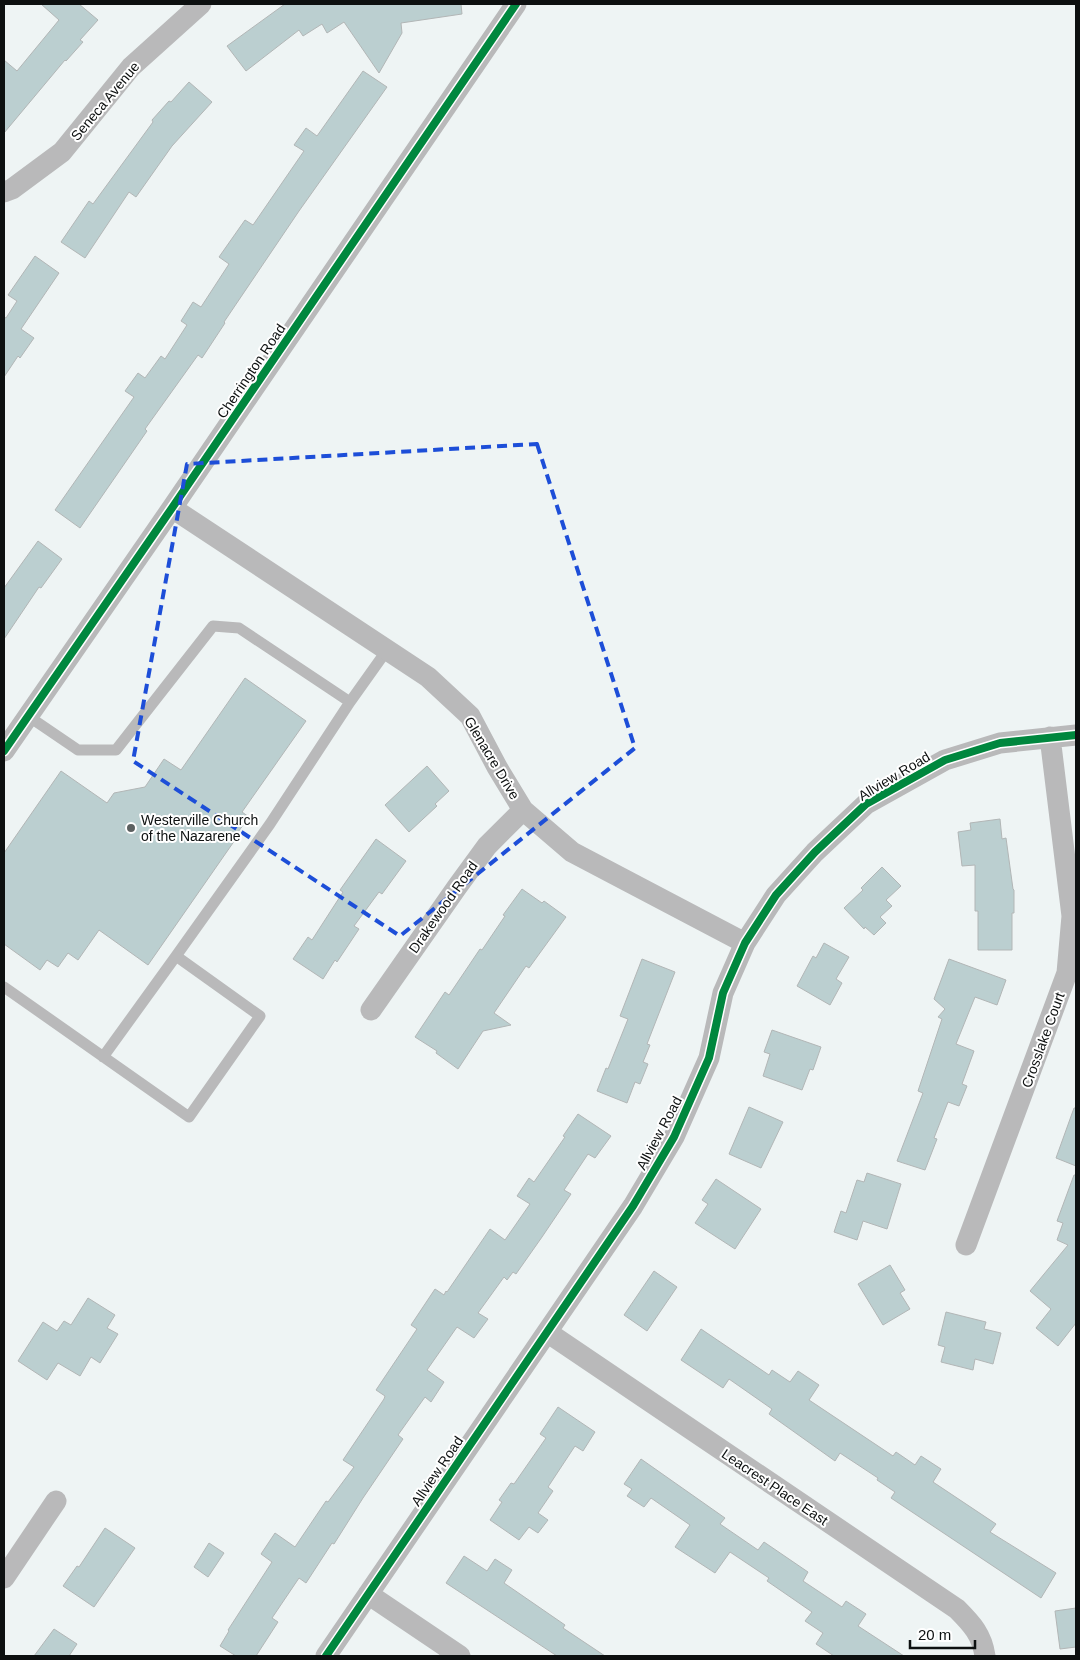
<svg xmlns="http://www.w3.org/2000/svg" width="1080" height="1660" font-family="Helvetica,sans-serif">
<rect width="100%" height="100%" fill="#eef4f4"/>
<path fill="#bbcfd0" stroke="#b2b6b6" d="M 41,4 L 79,4 L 98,20 L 80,40 L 83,42 L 66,61 L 65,60 L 4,133 L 4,60 L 17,71 L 59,20 Z
M 285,4 L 461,4 L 462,14 L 401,23 L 402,33 L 379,73 L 344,22 L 327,33 L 322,24 L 303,36 L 299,30 L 246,71 L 227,46 Z
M 363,71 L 387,87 L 299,211 L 224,322 L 225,323 L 202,358 L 198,355 L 145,429 L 147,431 L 80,528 L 55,510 L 134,397 L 125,391 L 138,373 L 145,378 L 161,356 L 165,359 L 187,325 L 181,321 L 193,302 L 201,307 L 229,264 L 219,257 L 245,220 L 253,225 L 304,151 L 294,145 L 306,128 L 317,136 Z
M 189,82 L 212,102 L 172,146 L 136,197 L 129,192 L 85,258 L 61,242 L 89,201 L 93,204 L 153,122 L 152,120 L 169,101 L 171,102 Z
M 35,256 L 59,273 L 21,329 L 34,338 L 20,358 L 18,356 L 4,377 L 4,317 L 6,318 L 17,301 L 8,295 Z
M 38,541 L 62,559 L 41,588 L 39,587 L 4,639 L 4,588 Z
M 245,678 L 306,721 L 242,812 L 249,817 L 233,839 L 235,840 L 148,965 L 99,930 L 78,960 L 68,953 L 58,967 L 47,960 L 40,970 L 4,944 L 4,853 L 61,771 L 107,803 L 114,793 L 145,787 L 164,759 L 181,770 Z
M 427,766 L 449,791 L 435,804 L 437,806 L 409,832 L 385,805 Z
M 1000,819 L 1002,839 L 1006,838 L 1013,889 L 1014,890 L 1014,913 L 1012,913 L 1012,950 L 978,950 L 978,911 L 975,911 L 975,865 L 962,866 L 958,832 L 971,830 L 970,823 Z
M 376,839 L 406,861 L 382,894 L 379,892 L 354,926 L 359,929 L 337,962 L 335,960 L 323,979 L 293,959 L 308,937 L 312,940 L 343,892 L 340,890 Z
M 882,867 L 901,886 L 886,900 L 892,906 L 880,917 L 886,923 L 874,935 L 865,927 L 864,929 L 844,908 L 863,890 L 861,888 Z
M 522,889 L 542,903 L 544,901 L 566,917 L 529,968 L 526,966 L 494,1013 L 511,1025 L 483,1031 L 458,1069 L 436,1053 L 437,1051 L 415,1037 L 445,992 L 449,995 L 480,949 L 482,950 L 505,916 L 503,915 Z
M 824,943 L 849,957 L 836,979 L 842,983 L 830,1005 L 797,986 L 813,956 L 816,958 Z
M 642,959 L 675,972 L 647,1044 L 650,1045 L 643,1062 L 648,1064 L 640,1084 L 635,1082 L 627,1103 L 597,1091 L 606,1068 L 608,1069 L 628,1019 L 620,1016 Z
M 949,959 L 1006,980 L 997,1005 L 975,997 L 956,1044 L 974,1051 L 962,1084 L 967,1086 L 959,1106 L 948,1102 L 934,1138 L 937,1139 L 925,1170 L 897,1161 L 923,1093 L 918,1091 L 942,1019 L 938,1017 L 945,1009 L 934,999 Z
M 772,1030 L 821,1047 L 813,1070 L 810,1069 L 802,1090 L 763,1076 L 770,1054 L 764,1052 Z
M 749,1107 L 783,1122 L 761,1168 L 729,1154 Z
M 1074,1108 L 1076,1108 L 1076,1166 L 1056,1158 Z
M 578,1114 L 611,1136 L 595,1158 L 588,1154 L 564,1190 L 571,1194 L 542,1237 L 516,1274 L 513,1272 L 507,1280 L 504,1277 L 478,1313 L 488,1319 L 474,1338 L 457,1327 L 427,1370 L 444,1382 L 431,1402 L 425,1397 L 398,1435 L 403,1439 L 363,1498 L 334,1544 L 332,1543 L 306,1583 L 299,1578 L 272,1618 L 278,1622 L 256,1656 L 236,1656 L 220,1646 L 229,1631 L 228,1630 L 272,1562 L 261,1554 L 275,1533 L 295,1547 L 326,1501 L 328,1502 L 354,1467 L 343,1460 L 384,1399 L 385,1396 L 376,1390 L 417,1329 L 411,1325 L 435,1289 L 444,1295 L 446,1291 L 447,1292 L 490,1229 L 505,1240 L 530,1204 L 517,1196 L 529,1178 L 534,1182 L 565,1137 L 563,1136 Z
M 867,1173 L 901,1184 L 887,1229 L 863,1221 L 857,1240 L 834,1232 L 841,1211 L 846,1213 L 857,1180 L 864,1182 Z
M 1074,1175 L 1076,1175 L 1076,1323 L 1058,1346 L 1036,1328 L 1051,1309 L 1030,1291 L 1068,1245 L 1057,1240 L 1063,1223 L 1057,1221 Z
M 716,1179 L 761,1209 L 735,1249 L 695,1223 L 708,1204 L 702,1200 Z
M 890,1265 L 905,1290 L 900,1293 L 910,1309 L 883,1325 L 858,1284 Z
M 654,1271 L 677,1287 L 647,1331 L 624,1315 Z
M 88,1298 L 115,1315 L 107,1328 L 118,1334 L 100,1363 L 91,1357 L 80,1376 L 58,1363 L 47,1380 L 18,1361 L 43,1322 L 57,1331 L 64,1321 L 71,1325 Z
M 946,1312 L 986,1322 L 984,1329 L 1001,1333 L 993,1364 L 975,1359 L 973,1370 L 941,1362 L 945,1347 L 938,1345 Z
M 701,1329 L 769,1375 L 772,1370 L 790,1382 L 798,1371 L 819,1385 L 809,1400 L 893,1456 L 896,1452 L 915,1465 L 921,1456 L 941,1469 L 933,1482 L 996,1524 L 990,1532 L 1056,1573 L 1041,1598 L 891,1498 L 895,1492 L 877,1480 L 878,1478 L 840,1453 L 835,1461 L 769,1414 L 772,1409 L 729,1379 L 723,1388 L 681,1360 Z
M 558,1407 L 595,1432 L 583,1451 L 575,1446 L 548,1487 L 553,1491 L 538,1513 L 548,1520 L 538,1533 L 529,1527 L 519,1540 L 490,1520 L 502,1502 L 499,1500 L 511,1483 L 514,1484 L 546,1438 L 540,1434 Z
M 641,1459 L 725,1518 L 720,1524 L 758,1550 L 764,1542 L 808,1572 L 803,1581 L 842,1607 L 846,1601 L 866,1614 L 858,1626 L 904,1656 L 834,1656 L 816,1644 L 823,1633 L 805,1621 L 812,1612 L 767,1581 L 769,1578 L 730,1552 L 715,1573 L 675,1547 L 690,1525 L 651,1498 L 644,1507 L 627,1496 L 632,1489 L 624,1484 Z
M 105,1528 L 135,1548 L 94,1607 L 63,1586 L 77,1566 L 79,1567 Z
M 209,1543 L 224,1553 L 208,1577 L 194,1567 Z
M 464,1556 L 487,1571 L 495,1559 L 512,1570 L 504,1583 L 565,1625 L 563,1628 L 605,1656 L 557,1656 L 446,1583 Z
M 1076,1608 L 1076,1647 L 1060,1649 L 1055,1611 Z
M 54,1629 L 77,1644 L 69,1656 L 34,1656 Z"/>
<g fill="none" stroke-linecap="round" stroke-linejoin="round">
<path stroke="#b9b9ba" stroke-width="11" d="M 28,716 L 78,750 L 116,750 L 213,626 L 239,628 L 350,702 L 387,650
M 4,987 L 189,1117 L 260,1016 L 176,956 L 270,824 L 350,702
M 103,1057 L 176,956"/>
<path stroke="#b9b9ba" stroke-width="21" d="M 4,192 L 12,189 L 62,152 L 131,67 L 201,4
M 172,508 L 428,677 L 470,716 L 497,767 L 523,810 L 572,852 L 745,943
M 4,751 L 172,508 L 516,4
M 371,1010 L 457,887 L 487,846 L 523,810
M 966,1245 L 1067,973 L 1072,916 L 1050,737
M 547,1332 L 957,1609 C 972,1624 982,1635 985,1656
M 4,1578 L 56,1501
M 368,1594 L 460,1656
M 326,1656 L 633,1206 L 674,1137 L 709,1058 L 723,993 L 745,943 L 776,895 L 815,852 L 866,804 L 945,760 L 1000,743 L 1076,735"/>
<defs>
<path id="cycleway" d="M 4,751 L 172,508 L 516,4
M 326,1656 L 633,1206 L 674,1137 L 709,1058 L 723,993 L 745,943 L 776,895 L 815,852 L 866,804 L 945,760 L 1000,743 L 1076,735"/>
</defs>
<use href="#cycleway" stroke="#fff" stroke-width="11"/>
<use href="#cycleway" stroke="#00873e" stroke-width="8"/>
</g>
<path fill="none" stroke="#1d4ed8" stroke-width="4" stroke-dasharray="10 6" stroke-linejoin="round" d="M 537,444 L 635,748 L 400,936 L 133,761 L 187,464 Z"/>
<circle fill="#5c6060" stroke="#fff" stroke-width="2" cx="131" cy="828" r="5"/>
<g text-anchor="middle" stroke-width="4" stroke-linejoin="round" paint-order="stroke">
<g font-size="14" fill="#0d1010" stroke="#fff">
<text transform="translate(105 101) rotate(-50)" y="5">Seneca Avenue</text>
<text transform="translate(251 371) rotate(-56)" y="5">Cherrington Road</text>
<text transform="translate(492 758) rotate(59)" y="5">Glenacre Drive</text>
<text transform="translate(894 776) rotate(-31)" y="5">Allview Road</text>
<text transform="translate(443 907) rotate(-55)" y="5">Drakewood Road</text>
<text transform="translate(1043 1040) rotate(-70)" y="5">Crosslake Court</text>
<text transform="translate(659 1133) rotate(-62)" y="5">Allview Road</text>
<text transform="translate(437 1471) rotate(-56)" y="5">Allview Road</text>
<text transform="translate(775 1487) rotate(34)" y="5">Leacrest Place East</text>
</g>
<g font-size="14" fill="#0d1010" stroke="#fff" text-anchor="start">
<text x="141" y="825">Westerville Church<tspan x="141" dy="16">of the Nazarene</tspan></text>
</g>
</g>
<rect width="1080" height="1660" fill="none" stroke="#0d1010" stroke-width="10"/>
<path d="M910 1640v8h65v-8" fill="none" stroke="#0d1010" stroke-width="2.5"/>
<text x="918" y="1640" font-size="15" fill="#0d1010" stroke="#ffffff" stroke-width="4" paint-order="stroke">20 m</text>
</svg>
